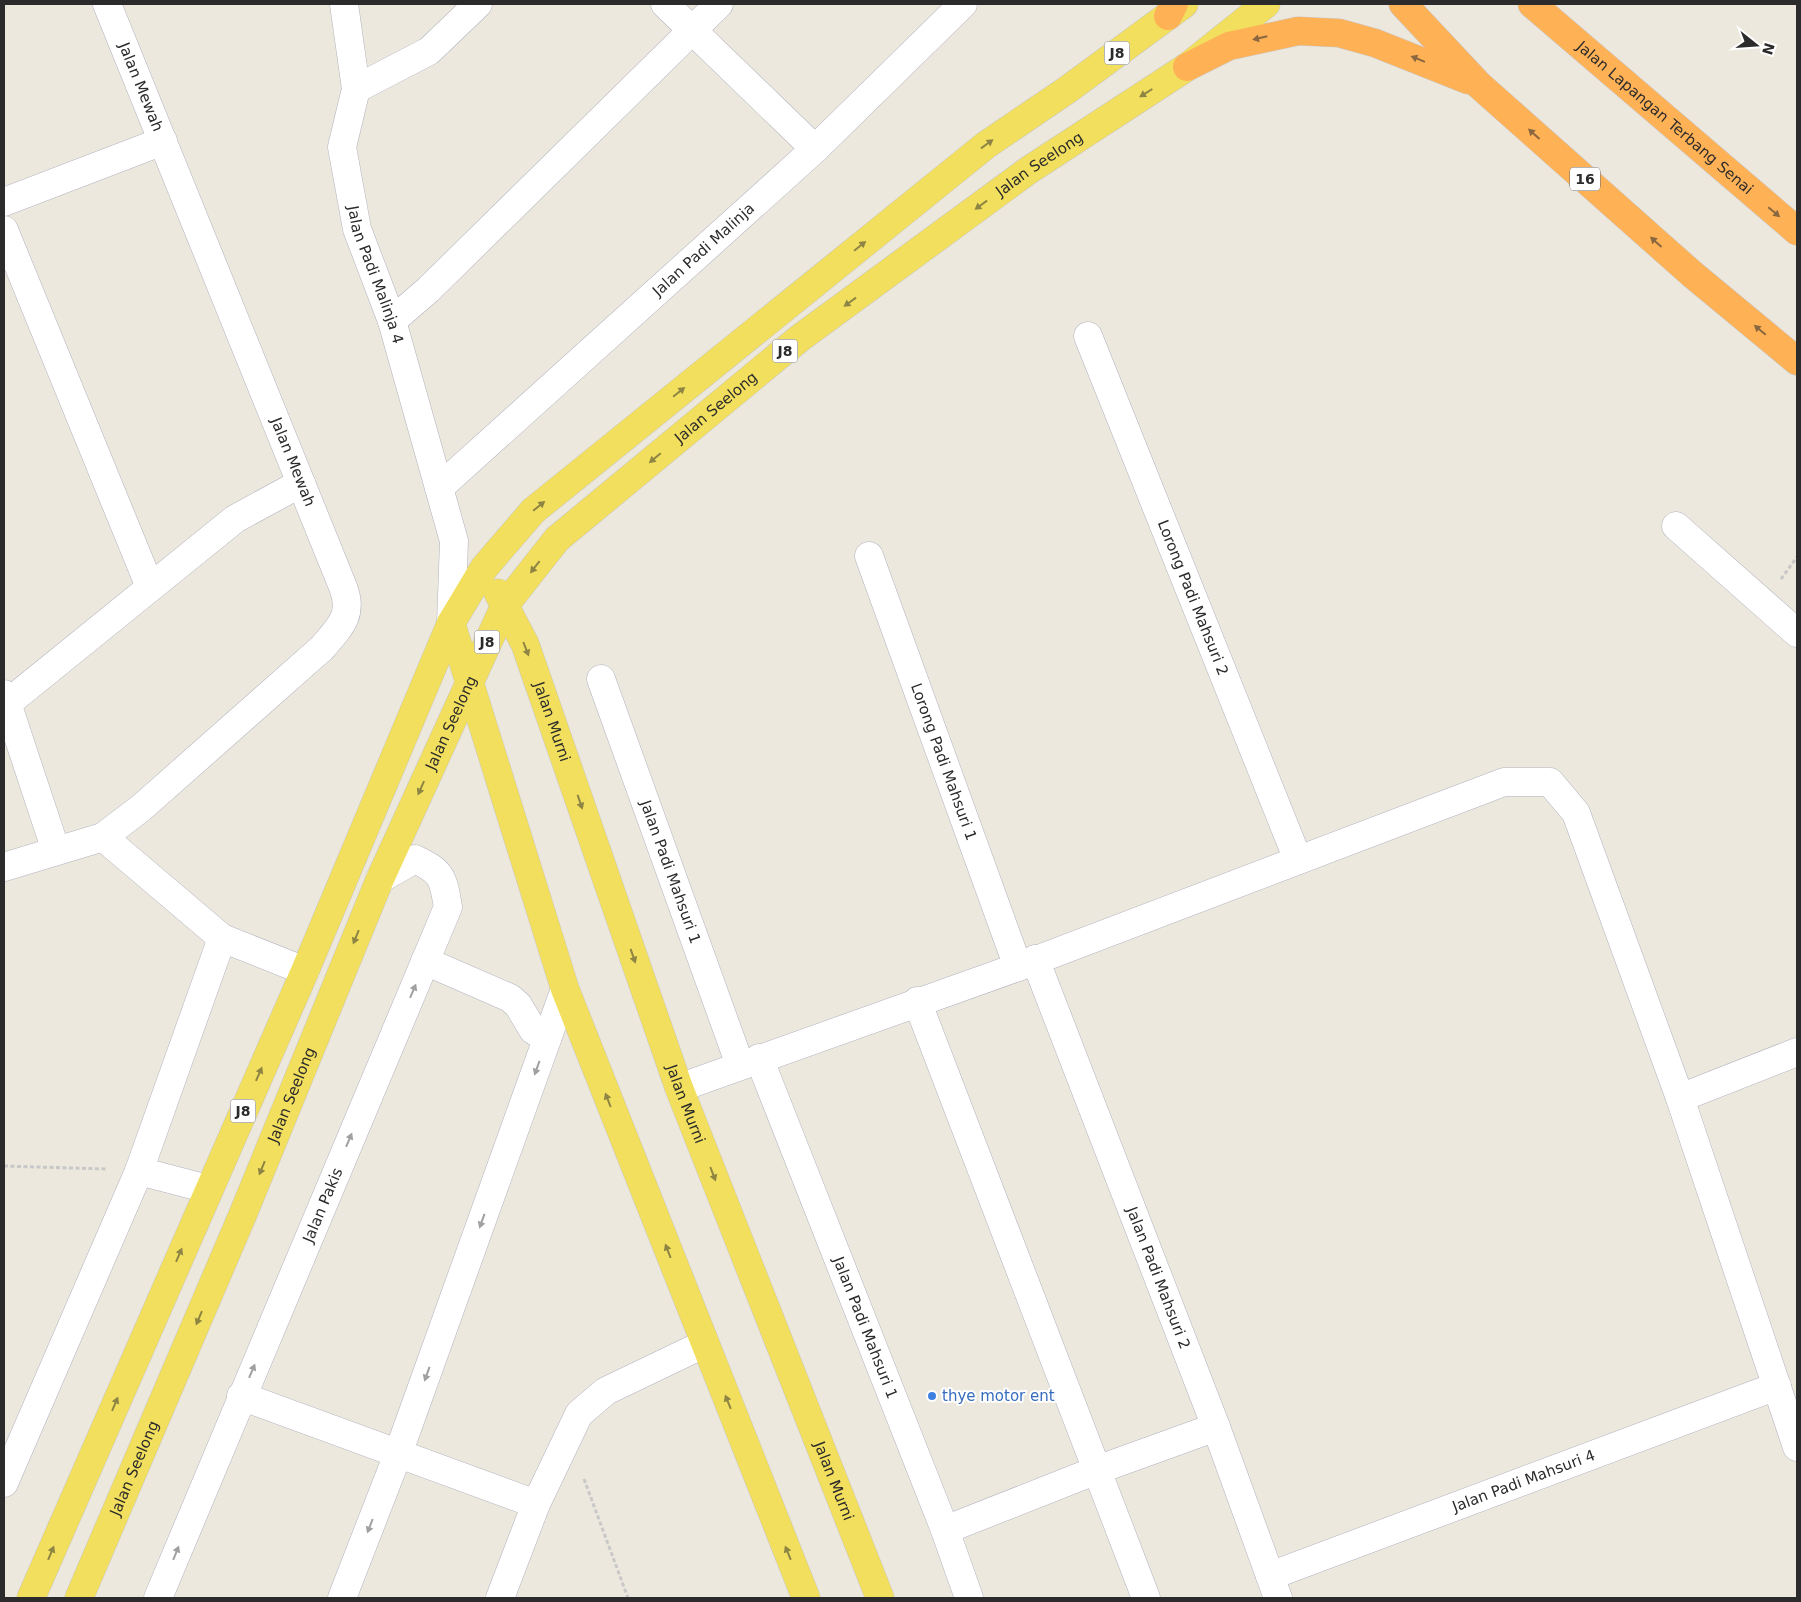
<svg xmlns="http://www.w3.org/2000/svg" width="1801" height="1602" font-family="'DejaVu Sans',sans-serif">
<rect width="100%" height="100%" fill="#ede8dd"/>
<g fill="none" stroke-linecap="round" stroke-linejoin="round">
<defs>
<g id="minor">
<path id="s1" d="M 344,4 L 356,89 L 342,147 L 357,229 L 392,321 L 454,541 L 451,623"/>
<path d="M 665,4 L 815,149"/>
<path d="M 356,89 L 429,51 L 478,4"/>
<path d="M 4,202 L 163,141"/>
<path d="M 4,230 L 150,587"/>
<path d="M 392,321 L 428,290 L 719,4"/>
<path id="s2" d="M 1088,336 L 1298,860"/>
<path id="s3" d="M 439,488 L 815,149 L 963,4"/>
<path d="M 1676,526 L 1797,633"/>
<path id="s4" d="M 869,556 L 1018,967"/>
<path id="s5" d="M 601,679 L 740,1065"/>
<path d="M 4,694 L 56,851"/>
<path d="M 4,706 L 235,519 L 301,483"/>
<path d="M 103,837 L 222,938 L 305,971"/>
<path d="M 4,867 L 103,837 L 141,808 L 322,648 C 340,627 354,615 343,587 L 107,4"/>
<path id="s6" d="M 1035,959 L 1216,1427 L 1278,1598"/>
<path d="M 425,961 L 510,998 L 518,1005 L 533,1030 L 547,1039"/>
<path d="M 917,1001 L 1146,1598"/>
<path id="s7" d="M 759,1058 L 945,1530 L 969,1598"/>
<path d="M 679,1088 L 1018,967 L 1504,782 L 1550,782 L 1576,813 L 1680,1098 L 1797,1447"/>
<path d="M 1680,1098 L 1797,1052"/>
<path d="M 139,1171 L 208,1189"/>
<path d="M 241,1396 L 536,1504"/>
<path d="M 4,1483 L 139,1171 L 222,938"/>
<path d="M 945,1530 L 1097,1470 L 1216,1427"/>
<path id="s8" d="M 1270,1576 L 1777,1386"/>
<path id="s9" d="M 158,1598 L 448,907 C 443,877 442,872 415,859 L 380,879"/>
<path d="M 342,1598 L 398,1454 L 565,989"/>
<path d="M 500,1598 L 536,1504 L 579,1414 L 606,1391 L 704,1344"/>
</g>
<g id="major">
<path id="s10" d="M 498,593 L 525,644 L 679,1088 L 880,1598"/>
<path d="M 451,623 L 565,989 L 806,1598"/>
<path d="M 31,1598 L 305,971 L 451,623 L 484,568 L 533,511 L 986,145 L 1067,90 L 1184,4"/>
<path id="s11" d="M 79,1598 L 243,1214 L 380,879 L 505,605 L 557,539 L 800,338 L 1029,170 L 1187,67 L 1266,4"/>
</g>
<g id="highway">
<path d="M 1403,4 L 1479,85 L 1692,274 L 1797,361"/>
<path id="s12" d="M 1532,4 L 1797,231"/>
<path d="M 1168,16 L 1174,4"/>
<path d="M 1187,67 L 1229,46 L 1298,31 L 1339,33 L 1375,43 L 1468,80"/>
</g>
</defs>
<use href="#minor" stroke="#b1b2bf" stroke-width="29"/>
<use href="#major" stroke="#c8c8c8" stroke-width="29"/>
<use href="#highway" stroke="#c8c8c8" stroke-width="29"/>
<path stroke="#c8c8c8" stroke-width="3" stroke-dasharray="4 2.5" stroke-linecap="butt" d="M 1781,579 L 1797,557
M 4,1166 L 106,1169
M 584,1479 L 628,1598"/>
<use href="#minor" stroke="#fff" stroke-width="28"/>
<use href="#major" stroke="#f2df5d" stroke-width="28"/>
<use href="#highway" stroke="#ffb156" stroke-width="28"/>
</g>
<defs><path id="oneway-solid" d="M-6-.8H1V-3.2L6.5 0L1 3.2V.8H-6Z" transform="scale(1.25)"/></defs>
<g fill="#8a673e">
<use href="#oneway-solid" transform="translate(1260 38) rotate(167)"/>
<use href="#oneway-solid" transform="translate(1418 59) rotate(-158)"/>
<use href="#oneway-solid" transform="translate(1534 134) rotate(-138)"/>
<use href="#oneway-solid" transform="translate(1774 212) rotate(40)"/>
<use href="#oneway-solid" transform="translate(1656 242) rotate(-138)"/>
<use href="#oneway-solid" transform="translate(1760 330) rotate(-140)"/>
</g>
<g fill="#8e8544">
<use href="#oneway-solid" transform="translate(1146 93) rotate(148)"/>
<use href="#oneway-solid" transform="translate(987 144) rotate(-36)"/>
<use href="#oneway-solid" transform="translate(981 205) rotate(144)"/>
<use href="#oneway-solid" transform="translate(860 246) rotate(-39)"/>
<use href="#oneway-solid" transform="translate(850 302) rotate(144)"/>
<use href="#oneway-solid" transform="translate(679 392) rotate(-39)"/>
<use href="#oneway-solid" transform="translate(655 458) rotate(140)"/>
<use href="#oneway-solid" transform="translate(539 506) rotate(-39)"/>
<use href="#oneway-solid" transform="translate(535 567) rotate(128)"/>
<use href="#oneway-solid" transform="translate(526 649) rotate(69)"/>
<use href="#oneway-solid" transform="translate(421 788) rotate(114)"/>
<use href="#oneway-solid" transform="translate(580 802) rotate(71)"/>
<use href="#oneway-solid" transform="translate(356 937) rotate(112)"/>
<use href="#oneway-solid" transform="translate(633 956) rotate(71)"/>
<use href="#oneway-solid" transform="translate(259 1074) rotate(-66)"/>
<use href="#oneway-solid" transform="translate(608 1100) rotate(-111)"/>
<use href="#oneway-solid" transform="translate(262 1168) rotate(112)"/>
<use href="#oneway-solid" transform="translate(713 1174) rotate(69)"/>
<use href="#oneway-solid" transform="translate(668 1251) rotate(-111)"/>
<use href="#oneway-solid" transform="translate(179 1255) rotate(-67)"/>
<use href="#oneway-solid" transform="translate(199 1318) rotate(113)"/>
<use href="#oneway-solid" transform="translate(728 1402) rotate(-112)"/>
<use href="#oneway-solid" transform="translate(115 1404) rotate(-67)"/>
<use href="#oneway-solid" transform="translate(51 1553) rotate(-67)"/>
<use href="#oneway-solid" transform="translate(788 1553) rotate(-112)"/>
</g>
<g fill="#a0a0a0">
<use href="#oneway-solid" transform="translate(413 991) rotate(-67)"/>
<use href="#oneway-solid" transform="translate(537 1068) rotate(110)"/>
<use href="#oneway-solid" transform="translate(349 1140) rotate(-67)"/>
<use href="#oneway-solid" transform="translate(482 1221) rotate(110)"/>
<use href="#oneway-solid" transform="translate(252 1371) rotate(-67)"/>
<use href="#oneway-solid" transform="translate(427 1374) rotate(110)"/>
<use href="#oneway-solid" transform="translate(370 1526) rotate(111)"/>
<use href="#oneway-solid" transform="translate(176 1553) rotate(-68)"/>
</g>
<circle fill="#3f7fe0" stroke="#fff" stroke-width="2" cx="932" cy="1396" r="5"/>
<g text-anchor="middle" stroke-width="4" stroke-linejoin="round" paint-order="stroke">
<g fill="#fff" stroke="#6b6b6b" stroke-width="1">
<rect x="1104.5" y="41.5" width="25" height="23" rx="4"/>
<rect x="1570" y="167.5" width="30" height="23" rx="4"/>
<rect x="772.5" y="339.5" width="25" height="23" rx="4"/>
<rect x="474.5" y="630.5" width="25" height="23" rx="4"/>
<rect x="230.5" y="1099.5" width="25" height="23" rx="4"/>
</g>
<g font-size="14" font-weight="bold" fill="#2b2b2b">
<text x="1117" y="58">J8</text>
<text x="1585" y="184">16</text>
<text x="785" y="356">J8</text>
<text x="487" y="647">J8</text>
<text x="243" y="1116">J8</text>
</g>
<g font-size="15" fill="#2b2b2b" stroke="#fff">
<text transform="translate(141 87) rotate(68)" y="5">Jalan Mewah</text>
<text dy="5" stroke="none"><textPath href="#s12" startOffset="175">Jalan Lapangan Terbang Senai</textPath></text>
<text dy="5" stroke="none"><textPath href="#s11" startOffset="1776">Jalan Seelong</textPath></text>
<text dy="5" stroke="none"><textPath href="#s3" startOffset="356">Jalan Padi Malinja</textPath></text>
<text dy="5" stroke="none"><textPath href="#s1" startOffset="278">Jalan Padi Malinja 4</textPath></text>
<text dy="5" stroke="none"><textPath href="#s11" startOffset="1371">Jalan Seelong</textPath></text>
<text transform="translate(293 462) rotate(68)" y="5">Jalan Mewah</text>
<text dy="5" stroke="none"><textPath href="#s2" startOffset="282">Lorong Padi Mahsuri 2</textPath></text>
<text dy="5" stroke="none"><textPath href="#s11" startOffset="951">Jalan Seelong</textPath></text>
<text dy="5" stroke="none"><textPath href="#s10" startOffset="140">Jalan Murni</textPath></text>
<text dy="5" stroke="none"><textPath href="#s4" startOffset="219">Lorong Padi Mahsuri 1</textPath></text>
<text dy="5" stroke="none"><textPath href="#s5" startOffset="205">Jalan Padi Mahsuri 1</textPath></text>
<text dy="5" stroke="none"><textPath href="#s11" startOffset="546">Jalan Seelong</textPath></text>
<text dy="5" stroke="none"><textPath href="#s10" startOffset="545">Jalan Murni</textPath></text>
<text dy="5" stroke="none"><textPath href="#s9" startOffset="426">Jalan Pakis</textPath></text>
<text dy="5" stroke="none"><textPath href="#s6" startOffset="342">Jalan Padi Mahsuri 2</textPath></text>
<text dy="5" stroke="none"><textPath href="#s7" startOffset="290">Jalan Padi Mahsuri 1</textPath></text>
<text dy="5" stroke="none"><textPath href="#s11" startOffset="141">Jalan Seelong</textPath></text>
<text dy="5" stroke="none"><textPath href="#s10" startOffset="950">Jalan Murni</textPath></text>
<text dy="5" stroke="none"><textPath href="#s8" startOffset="271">Jalan Padi Mahsuri 4</textPath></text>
</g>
<g font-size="15" fill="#366cbe" stroke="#fff" text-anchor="start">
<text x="942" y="1401">thye motor ent</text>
</g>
</g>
<rect width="1801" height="1602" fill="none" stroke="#2b2b2b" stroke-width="10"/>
<g transform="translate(1756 45) rotate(107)" stroke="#ffffff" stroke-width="4" paint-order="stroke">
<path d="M0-4L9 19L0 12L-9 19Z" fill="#2b2b2b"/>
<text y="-8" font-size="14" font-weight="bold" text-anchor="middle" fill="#2b2b2b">N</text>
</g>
</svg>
